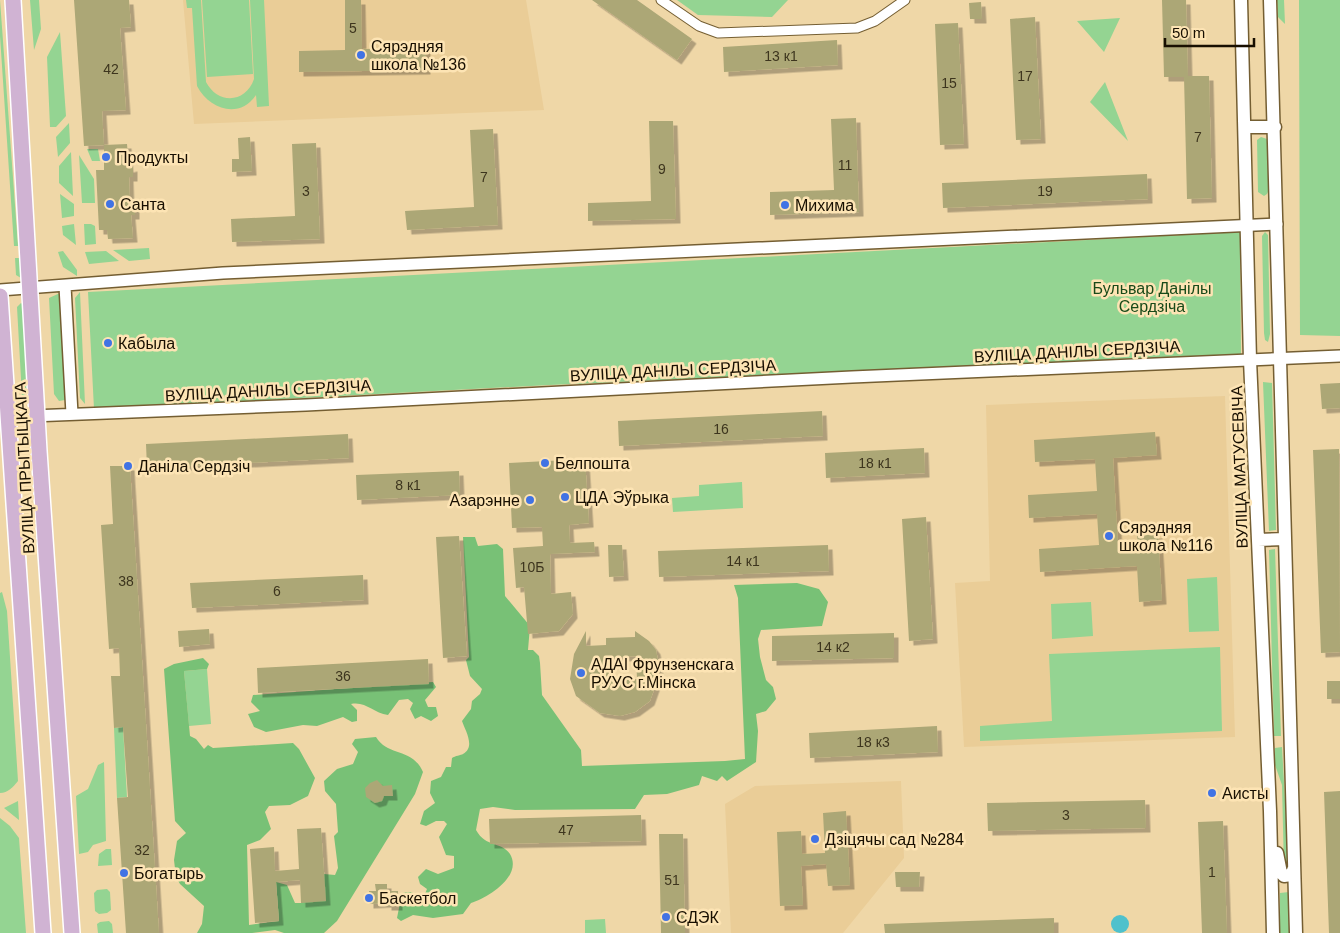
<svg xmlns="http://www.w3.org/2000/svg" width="1340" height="933" font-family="Helvetica,sans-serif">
<defs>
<filter id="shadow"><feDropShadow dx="4.5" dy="4.5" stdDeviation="0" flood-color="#0004"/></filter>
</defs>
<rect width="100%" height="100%" fill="#efd7a7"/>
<path fill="#eacd97" d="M 183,0 L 526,0 L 544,110 L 194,124 Z
M 1225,396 L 1235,737 L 964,747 L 955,583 L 990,581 L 986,405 Z
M 901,781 L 904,858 L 843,933 L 731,933 L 725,804 L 755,786 Z"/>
<path fill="#94d492" d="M 0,0 L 18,246 L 14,246 L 0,36 Z
M 30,0 L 39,0 L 41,29 L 34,50 Z
M 186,0 L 201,0 L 206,82 C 218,105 246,103 254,79 L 250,0 L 264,0 L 269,106 L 257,107 L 256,95 C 239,120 209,109 197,86 L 192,8 L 187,8 Z
M 202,0 L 249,0 L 253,74 L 207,77 Z
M 677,0 L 788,0 L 772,17 L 698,15 Z
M 1277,0 L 1284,0 L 1285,24 L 1278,17 Z
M 1299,0 L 1340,0 L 1340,336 L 1300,335 Z
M 1120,18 L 1104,52 L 1077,21 Z
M 60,32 L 66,116 L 56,127 L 50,127 L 47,57 Z
M 1105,82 L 1128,141 L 1090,102 Z
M 69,123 L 70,143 L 58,157 L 56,137 Z
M 1261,137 L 1267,139 L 1269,190 L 1267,194 L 1264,196 L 1258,192 L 1257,140 Z
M 87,149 L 98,149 L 100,161 L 92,161 Z
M 71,152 L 73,196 L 59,183 L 59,166 Z
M 79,155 L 94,179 L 95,203 L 82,203 Z
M 60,194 L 74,204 L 74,216 L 62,218 Z
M 74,224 L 76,245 L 63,235 L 62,226 Z
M 84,224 L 91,224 L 95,226 L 96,244 L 85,245 Z
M 1240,232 L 1241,354 L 550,385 L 94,409 L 88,292 Z
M 1265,232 L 1268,235 L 1270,334 L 1268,342 L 1265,340 L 1264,333 L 1262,236 Z
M 149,248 L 150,259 L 129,261 L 113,250 Z
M 63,251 L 77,270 L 77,276 L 63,267 L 58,252 Z
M 106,251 L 119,261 L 89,264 L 85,252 Z
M 15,258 L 21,258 L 21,278 L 16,275 Z
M 80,292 L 85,404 L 80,398 L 75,298 Z
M 60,293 L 68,392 L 65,400 L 59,401 L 54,394 L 49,298 Z
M 21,303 L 24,305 L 29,399 L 28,401 L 23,401 L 22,397 L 17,307 Z
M 1263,382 L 1272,383 L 1276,530 L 1269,531 Z
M 742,482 L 743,508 L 673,512 L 672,498 L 699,496 L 699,485 Z
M 1275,549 L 1281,736 L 1274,736 L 1269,550 Z
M 1217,577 L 1219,631 L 1189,632 L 1187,579 Z
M 2,592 L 7,611 L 18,781 C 13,787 8,793 0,793 L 0,593 Z
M 1091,602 L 1093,636 L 1052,639 L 1051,604 Z
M 1220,647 L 1222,731 L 980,741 L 980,726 L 1052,721 L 1049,654 Z
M 207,669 L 211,724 L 189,726 L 184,671 Z
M 123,727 L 127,797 L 117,798 L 114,728 Z
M 1282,747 L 1289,870 L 1284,870 L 1282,785 L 1275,765 L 1275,748 Z
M 104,762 L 106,841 L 93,845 L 88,852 L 79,854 L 76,796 L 88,789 L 98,765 Z
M 18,801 L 19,820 L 4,808 Z
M 0,818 L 10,826 L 19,838 L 26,933 L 0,933 Z
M 106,849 L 111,849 L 112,865 L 98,866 L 99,854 Z
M 107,889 L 110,892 L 111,910 L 107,913 L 99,914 L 95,911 L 94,893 L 97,890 Z
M 1289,892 L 1291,933 L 1280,933 L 1280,893 Z
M 605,919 L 606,933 L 585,933 L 585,920 Z
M 109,921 L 112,924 L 113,933 L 98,933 L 97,924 L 100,922 Z"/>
<path fill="#78c176" d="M 463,537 L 475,537 L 478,546 L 497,544 L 503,549 L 505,596 L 530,626 L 528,650 L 533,650 L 539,656 L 540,663 L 542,695 L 581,750 L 582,766 L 725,761 L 745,759 L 738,598 L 734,585 L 797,583 L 819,589 L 828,602 L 822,626 L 761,630 L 758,639 L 760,657 L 766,680 L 773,687 L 776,699 L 766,711 L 756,714 L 758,731 L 756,762 L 727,781 L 722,776 L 717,781 L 702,776 L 699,785 L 667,794 L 644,795 L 635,809 L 515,810 L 493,807 L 480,809 L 476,830 C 486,848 501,841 510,854 C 523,876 488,898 471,903 L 463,914 L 433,918 L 413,915 L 401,921 L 397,918 L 402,893 L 410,892 L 424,896 L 427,889 L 420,884 L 418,877 L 426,869 L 438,874 L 454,868 L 454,856 L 446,855 L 439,837 L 447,824 L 444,821 L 436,821 L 426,826 L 420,824 L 424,811 L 435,803 L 430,793 L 431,781 L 441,777 L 446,767 L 451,767 L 452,758 C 455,756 461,755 463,754 C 476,747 465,730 462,721 L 471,709 L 472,701 L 480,694 L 482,689 L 470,676 L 466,660 L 469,657 Z
M 203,658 L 209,664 L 207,669 L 184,671 L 190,736 L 196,739 L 204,749 L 208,745 L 213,748 L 293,743 L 299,749 L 315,778 L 308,796 L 290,805 L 269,806 L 265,812 L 271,829 L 260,840 L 247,845 L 249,925 L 279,921 L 276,882 L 287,885 L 295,903 L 301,903 L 324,874 L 335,875 L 338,868 L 334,836 L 338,832 L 336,804 L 325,791 L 324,781 L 337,769 L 353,764 L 358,752 L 352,744 L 355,739 L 376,737 C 388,757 412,747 423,772 L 415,794 L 337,921 L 324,933 L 284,933 L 275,930 L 252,933 L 197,933 L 202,924 L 204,906 L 180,884 L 176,877 L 174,860 L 177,841 L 186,833 L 175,821 L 164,669 L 174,664 Z
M 433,682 L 436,687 L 425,700 L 428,707 L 436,707 L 438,716 L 431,721 L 421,716 L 415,719 L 410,709 L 413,703 L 408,699 L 399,700 L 388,715 C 373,713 366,701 351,704 L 357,710 L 357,721 L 352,722 L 343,717 L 317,726 L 303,725 L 266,732 L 254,727 L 248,714 L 260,711 L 251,702 L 253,695 Z"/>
<path fill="#4fc1cc" d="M1111 924a9 9 0 1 1 18 0a9 9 0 1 1-18 0Z"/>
<path fill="#aca776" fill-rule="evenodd" filter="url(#shadow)" d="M 74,0 L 129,0 L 131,27 L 120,28 L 126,110 L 102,111 L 104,145 L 84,146 Z
M 345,0 L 361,0 L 362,49 L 426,48 L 426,70 L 299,72 L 299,51 L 345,50 Z
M 592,0 L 637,0 L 692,39 L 677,60 Z
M 1162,0 L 1186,0 L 1188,76 L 1209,76 L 1212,198 L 1187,199 L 1184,77 L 1164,77 Z
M 981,2 L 982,19 L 970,19 L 969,3 Z
M 1035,17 L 1041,139 L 1016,140 L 1010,19 Z
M 958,23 L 964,144 L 940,145 L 935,24 Z
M 837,40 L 838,65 L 724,72 L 723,47 Z
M 856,118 L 859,212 L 770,215 L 770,192 L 834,190 L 831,119 Z
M 649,121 L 673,121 L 676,219 L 588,221 L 588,203 L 651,201 Z
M 493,129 L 498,225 L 407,230 L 405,211 L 474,207 L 470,130 Z
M 250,137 L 252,171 L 232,172 L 232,159 L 239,159 L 238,138 Z
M 316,143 L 320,239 L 232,242 L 231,219 L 295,216 L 292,144 Z
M 127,144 L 129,168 L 133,167 L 133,177 L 129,177 L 130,206 L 135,206 L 135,215 L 131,215 L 133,238 L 108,239 L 107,230 L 99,230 L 96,170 L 104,170 L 104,145 Z
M 1147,174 L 1148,199 L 943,208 L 942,183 Z
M 1340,383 L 1340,408 L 1322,409 L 1320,384 Z
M 822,411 L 823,436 L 619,446 L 618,421 Z
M 1155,432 L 1157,455 L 1113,458 L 1118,545 L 1138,543 L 1137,536 L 1158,534 L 1162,600 L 1139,602 L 1137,566 L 1040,572 L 1039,549 L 1099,545 L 1097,514 L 1029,518 L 1028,495 L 1097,491 L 1095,459 L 1035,462 L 1034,440 Z
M 348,434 L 349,458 L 147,468 L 146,444 Z
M 924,448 L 925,473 L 826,478 L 825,453 Z
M 1339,449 L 1340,652 L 1321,653 L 1313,450 Z
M 585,459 L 589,523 L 569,525 L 570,543 L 594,542 L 595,552 L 550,554 L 551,594 L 571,592 L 573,614 L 559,631 L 528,634 L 524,587 L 516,588 L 513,548 L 543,546 L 542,527 L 512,528 L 509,463 Z
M 110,466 L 130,466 L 159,933 L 126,933 L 117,798 L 128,797 L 123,727 L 114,728 L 111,676 L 120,676 L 119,648 L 109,649 L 101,525 L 113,524 Z
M 459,471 L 460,495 L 357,500 L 356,475 Z
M 926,517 L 933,639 L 909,641 L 902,519 Z
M 459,536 L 467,656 L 443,658 L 436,537 Z
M 608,545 L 622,545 L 624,576 L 609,577 Z
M 828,545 L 829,571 L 659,577 L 658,551 Z
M 363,575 L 364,600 L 192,608 L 190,583 Z
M 209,629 L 210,644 L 179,647 L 178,631 Z
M 586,631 L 586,646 L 606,645 L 606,638 L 635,637 L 635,631 L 649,641 L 656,650 L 659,666 L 656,684 L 650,701 L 635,712 L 620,716 L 600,713 L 576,696 L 570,679 L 574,654 ZM 636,656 L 637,679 L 609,680 L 608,658 Z
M 894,633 L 894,658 L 772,661 L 772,636 Z
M 428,659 L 429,684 L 258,693 L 257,668 Z
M 1327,681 L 1340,681 L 1340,699 L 1327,699 Z
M 937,726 L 938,752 L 810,758 L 809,733 Z
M 377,780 L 383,786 L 392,785 L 393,796 L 384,796 L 382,801 L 375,803 L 366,797 L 365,788 L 370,783 Z
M 1340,791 L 1340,933 L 1329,933 L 1324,792 Z
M 1145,800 L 1146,828 L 988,831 L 987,803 Z
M 846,811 L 850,885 L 828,886 L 826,864 L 801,866 L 803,905 L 780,906 L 777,832 L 801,831 L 802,854 L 825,853 L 823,813 Z
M 641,815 L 642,841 L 490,844 L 489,819 Z
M 1223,821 L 1227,933 L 1202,933 L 1198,822 Z
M 321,828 L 326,901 L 301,903 L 300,880 L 276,882 L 279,921 L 255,923 L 250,849 L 274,847 L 275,871 L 299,869 L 297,829 Z
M 659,834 L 683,834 L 685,933 L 661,933 Z
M 895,872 L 920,872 L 919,887 L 896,887 Z
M 375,884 L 387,884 L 387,891 L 398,891 L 398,906 L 387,906 L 387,903 L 369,904 L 369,891 L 376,891 Z
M 1054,918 L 1054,933 L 885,933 L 884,924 Z"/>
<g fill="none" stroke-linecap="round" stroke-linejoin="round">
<defs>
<path id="minor" d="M 661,0 L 699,26 L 718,33 L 857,28 L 875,21 L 905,0"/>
<path id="tertiary" d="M 65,286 L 72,414
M 0,290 L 223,273 L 1277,224
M 7,417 L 306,405 L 852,377 L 1340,356"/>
<path id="secondary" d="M 1241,0 L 1250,360 L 1270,811 L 1273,933
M 1270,0 L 1296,933
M 1246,127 L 1275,127
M 1258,540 L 1285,539
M 1277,853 L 1281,873 L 1284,876 L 1291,875 L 1294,868"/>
<path id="primary" d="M 13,0 L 39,451 L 72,933
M 0,296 L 43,933"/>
</defs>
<use href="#minor" stroke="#745e32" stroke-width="11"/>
<use href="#tertiary" stroke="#745e32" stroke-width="14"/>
<use href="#secondary" stroke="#745e32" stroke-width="15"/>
<use href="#primary" stroke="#fff" stroke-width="18"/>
<use href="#minor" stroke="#fff" stroke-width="9"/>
<use href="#tertiary" stroke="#fff" stroke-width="11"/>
<use href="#secondary" stroke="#fff" stroke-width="12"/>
<use href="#primary" stroke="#d0b3d3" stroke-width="15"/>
</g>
<g fill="#4173e4" stroke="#fde4b4" stroke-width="2">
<circle cx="361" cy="55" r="5"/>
<circle cx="106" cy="157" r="5"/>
<circle cx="110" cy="204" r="5"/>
<circle cx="785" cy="205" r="5"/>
<circle cx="108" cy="343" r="5"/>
<circle cx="545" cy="463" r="5"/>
<circle cx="128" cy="466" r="5"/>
<circle cx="565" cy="497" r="5"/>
<circle cx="530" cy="500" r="5"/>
<circle cx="1109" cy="536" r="5"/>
<circle cx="581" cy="673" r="5"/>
<circle cx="1212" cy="793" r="5"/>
<circle cx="815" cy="839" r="5"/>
<circle cx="124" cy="873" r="5"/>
<circle cx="369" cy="898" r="5"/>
<circle cx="666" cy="917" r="5"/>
</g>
<g text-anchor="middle" stroke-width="5" stroke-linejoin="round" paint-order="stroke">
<g font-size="14" fill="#3d351e">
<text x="353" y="33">5</text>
<text x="781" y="61">13 к1</text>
<text x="111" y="74">42</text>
<text x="1025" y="81">17</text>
<text x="949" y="88">15</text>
<text x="1198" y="142">7</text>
<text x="845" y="170">11</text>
<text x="662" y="174">9</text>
<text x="484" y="182">7</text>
<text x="306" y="196">3</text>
<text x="1045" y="196">19</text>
<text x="721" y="434">16</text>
<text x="875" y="468">18 к1</text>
<text x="408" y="490">8 к1</text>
<text x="743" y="566">14 к1</text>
<text x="532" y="572">10Б</text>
<text x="126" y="586">38</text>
<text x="277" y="596">6</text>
<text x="833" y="652">14 к2</text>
<text x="343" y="681">36</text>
<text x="873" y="747">18 к3</text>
<text x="1066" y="820">3</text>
<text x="566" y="835">47</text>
<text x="142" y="855">32</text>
<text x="1212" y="877">1</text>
<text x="672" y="885">51</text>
</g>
<g font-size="16" fill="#180f01" stroke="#fde4b4" text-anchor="start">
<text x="371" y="52">Сярэдняя<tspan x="371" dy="18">школа №136</tspan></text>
<text x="116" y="163">Продукты</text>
<text x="120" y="210">Санта</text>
<text x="795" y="211">Михима</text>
<text x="118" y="349">Кабыла</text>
<text x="555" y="469">Белпошта</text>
<text x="138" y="472">Даніла Сердзіч</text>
<text x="575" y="503">ЦДА Эўрыка</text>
<text x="520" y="506" text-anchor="end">Азарэнне</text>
<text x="1119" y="533">Сярэдняя<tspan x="1119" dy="18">школа №116</tspan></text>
<text x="591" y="670">АДАІ Фрунзенскага<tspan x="591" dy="18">РУУС г.Мінска</tspan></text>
<text x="1222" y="799">Аисты</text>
<text x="825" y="845">Дзіцячы сад №284</text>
<text x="134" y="879">Богатырь</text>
<text x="379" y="904">Баскетбол</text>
<text x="676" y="923">СДЭК</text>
</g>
<g font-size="16" fill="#184a19" stroke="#fde4b4">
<text x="1152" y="294">Бульвар Данілы<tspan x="1152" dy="18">Сердзіча</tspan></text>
</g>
<g font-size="16" fill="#180f01" stroke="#fde4b4">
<text transform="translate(1077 351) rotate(-3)" y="6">ВУЛІЦА ДАНІЛЫ СЕРДЗІЧА</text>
<text transform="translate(673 370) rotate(-3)" y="6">ВУЛІЦА ДАНІЛЫ СЕРДЗІЧА</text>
<text transform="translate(268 390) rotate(-3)" y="6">ВУЛІЦА ДАНІЛЫ СЕРДЗІЧА</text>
<text transform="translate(1239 467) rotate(-92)" y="6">ВУЛІЦА МАТУСЕВІЧА</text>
<text transform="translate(24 468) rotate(-93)" y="6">ВУЛІЦА ПРЫТЫЦКАГА</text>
</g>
</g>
<path d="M1165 38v8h89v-8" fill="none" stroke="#180f01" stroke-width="2.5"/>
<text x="1172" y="38" font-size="15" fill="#180f01" stroke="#fde4b4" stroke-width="4" paint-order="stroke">50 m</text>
</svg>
